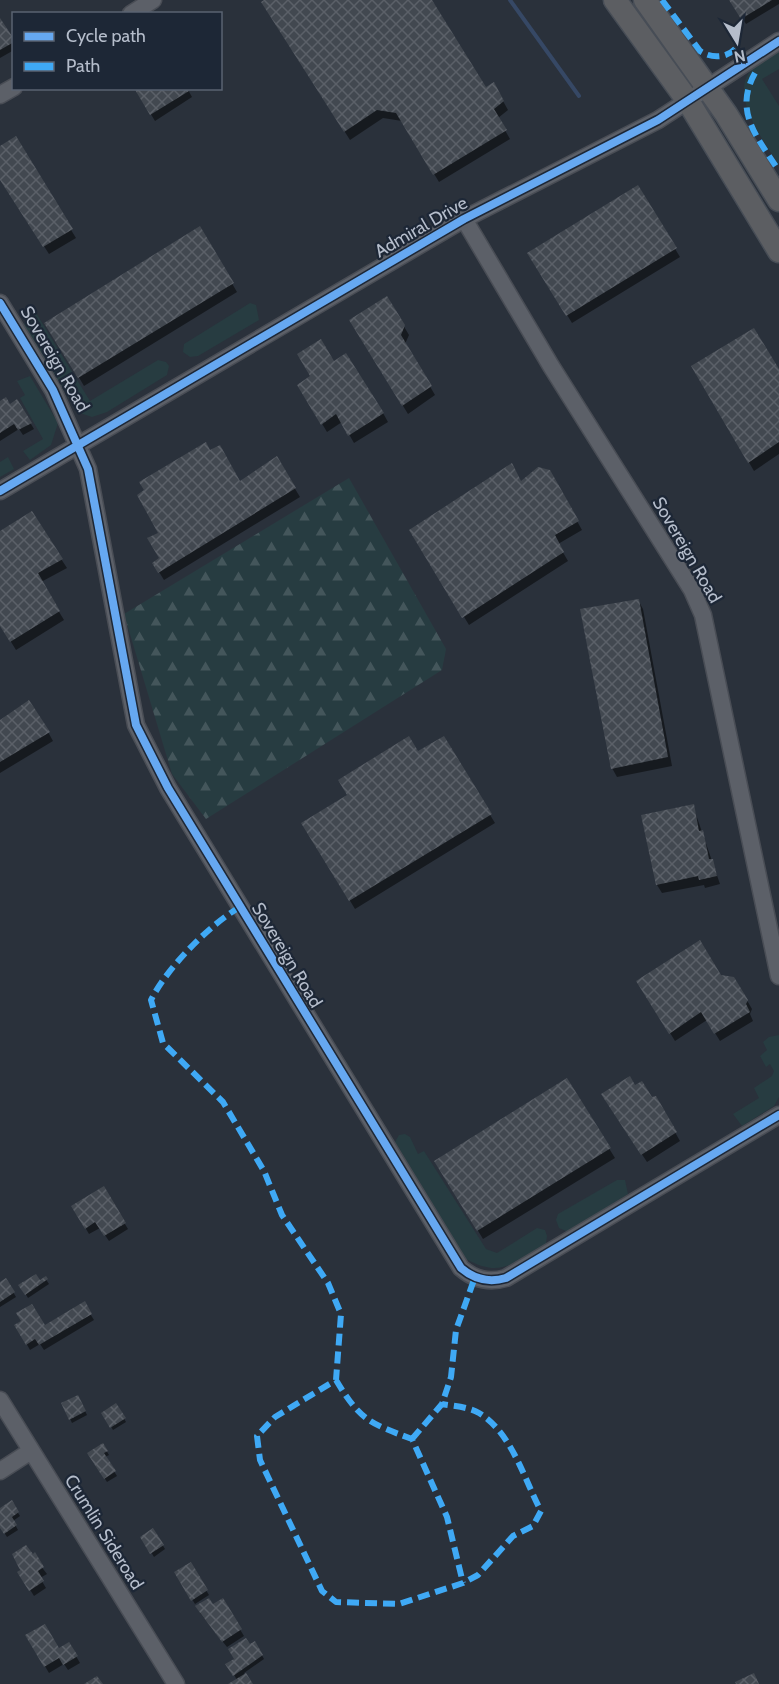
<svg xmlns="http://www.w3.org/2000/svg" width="779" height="1684" font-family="Cabin,sans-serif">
<defs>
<pattern id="forest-firs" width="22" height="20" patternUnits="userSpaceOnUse" patternTransform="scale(1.5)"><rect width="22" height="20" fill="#273c41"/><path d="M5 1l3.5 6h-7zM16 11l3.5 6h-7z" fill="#44565b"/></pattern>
<pattern id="building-cross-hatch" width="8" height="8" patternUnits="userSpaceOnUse" patternTransform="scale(1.5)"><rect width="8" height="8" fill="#424850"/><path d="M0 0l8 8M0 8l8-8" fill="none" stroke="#5b6068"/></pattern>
</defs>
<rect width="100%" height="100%" fill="#2a313b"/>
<path fill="#273c41" d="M 779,51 L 779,69 L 762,79 L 779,106 L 779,165 C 764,141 725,91 755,66 C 762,60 771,56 779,51 Z
M 250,303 L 256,305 L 259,320 L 198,356 L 190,357 L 183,352 L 184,344 Z
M 36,313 L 90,401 L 158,360 L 166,362 L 169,366 L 167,375 L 107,412 L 92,417 L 77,412 L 24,325 L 28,315 Z
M 30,376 L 58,423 L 51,445 L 30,460 L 23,451 L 43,439 L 20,398 L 25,395 L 17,381 Z
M 8,457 L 14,469 L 0,477 L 0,462 Z
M 779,1035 L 779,1097 L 774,1106 L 742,1126 L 733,1114 L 759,1098 L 754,1088 L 772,1076 L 774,1071 L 770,1064 L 766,1067 L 760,1056 L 767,1050 L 763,1042 L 769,1037 Z
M 405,1134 L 410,1137 L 418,1154 L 424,1151 L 486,1249 L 497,1253 L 537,1228 L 545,1230 L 547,1236 L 546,1244 C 514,1262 502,1279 466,1259 L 395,1142 L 399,1135 Z
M 617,1180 L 625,1180 L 628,1194 L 568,1232 L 559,1228 L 556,1220 L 558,1214 Z"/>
<path fill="url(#forest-firs)" d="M 349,478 L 446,649 L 442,670 L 206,819 L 172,774 L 124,614 Z"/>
<path fill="#0007" d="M 267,0 L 431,0 L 486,89 L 498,92 L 508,110 L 498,118 L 510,139 L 439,182 L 402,121 L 383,118 L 350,140 L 268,11 Z
M 731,0 L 779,0 L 779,4 L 746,24 Z
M 0,21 L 14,42 L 14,50 L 0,58 Z
M 135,88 L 187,88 L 192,97 L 155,121 Z
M 15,139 L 76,238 L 49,254 L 0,178 L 0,148 Z
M 638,187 L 680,257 L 572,323 L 529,253 Z
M 200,229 L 237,292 L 84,386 L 47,323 Z
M 387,298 L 409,335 L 405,344 L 435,395 L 408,414 L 351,321 Z
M 333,363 L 383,413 L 388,422 L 354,443 L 342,422 L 327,432 L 299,385 Z
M 693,367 L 779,372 L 779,454 L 754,471 Z
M 17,401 L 34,429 L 23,435 L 19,429 L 0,441 L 0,403 L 10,406 Z
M 210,451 L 240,484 L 277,459 L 300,497 L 164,580 L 159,572 L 160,533 Z
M 549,471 L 582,530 L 558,544 L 568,561 L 469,625 L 411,530 Z
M 31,513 L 67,568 L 41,582 L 64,620 L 16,650 L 0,624 L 0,533 Z
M 638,600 L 643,609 L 672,766 L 617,777 L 612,768 Z
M 0,721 L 48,732 L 53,741 L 0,773 Z
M 443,738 L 495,823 L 355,909 L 303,823 Z
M 693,806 L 720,884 L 705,888 L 704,885 L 662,893 L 657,885 L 643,816 Z
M 720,976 L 734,978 L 752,1009 L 750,1014 L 753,1021 L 720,1041 L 707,1020 L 675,1041 L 638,981 Z
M 567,1081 L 615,1158 L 483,1239 L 436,1161 Z
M 635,1087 L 652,1099 L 655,1097 L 680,1141 L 647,1162 L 608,1103 Z
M 103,1188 L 128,1229 L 109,1241 L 100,1228 L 89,1234 L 73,1207 Z
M 45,1278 L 49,1284 L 28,1298 L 21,1286 Z
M 6,1280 L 16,1297 L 0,1307 L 0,1284 Z
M 84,1304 L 94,1320 L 44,1350 L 40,1344 L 30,1350 L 16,1325 L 44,1327 Z
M 78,1396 L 87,1415 L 72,1423 L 63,1404 Z
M 116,1405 L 126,1422 L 113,1430 L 103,1413 Z
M 103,1445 L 109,1455 L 105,1457 L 117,1476 L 107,1482 L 89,1454 Z
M 11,1502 L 20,1516 L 13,1521 L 18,1530 L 7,1537 L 0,1526 L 0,1509 Z
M 153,1530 L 165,1549 L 154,1557 L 142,1537 Z
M 26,1547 L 47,1574 L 40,1578 L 46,1588 L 34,1596 L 19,1572 Z
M 190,1564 L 209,1595 L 195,1604 L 176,1573 Z
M 222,1600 L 244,1636 L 227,1647 L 200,1613 Z
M 27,1636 L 58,1650 L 69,1644 L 80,1663 L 68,1670 L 64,1664 L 49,1673 Z
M 255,1643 L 264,1659 L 244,1673 L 251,1684 L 232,1684 L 237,1680 L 228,1664 Z"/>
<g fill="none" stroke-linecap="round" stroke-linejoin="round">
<path stroke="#364865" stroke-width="4" d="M 510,0 L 579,96"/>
</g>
<path fill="url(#building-cross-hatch)" d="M 264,0 L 432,0 L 486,87 L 494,82 L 504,101 L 494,109 L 507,130 L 433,175 L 396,113 L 377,110 L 344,132 L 261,2 Z
M 729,0 L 772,0 L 741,19 Z
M 0,18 L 14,39 L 14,42 L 0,50 Z
M 134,88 L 188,88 L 189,91 L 150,115 Z
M 16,136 L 73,229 L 43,247 L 0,180 L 0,146 Z
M 638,185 L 677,248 L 566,316 L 527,253 Z
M 200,226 L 234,283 L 78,378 L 44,323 Z
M 387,296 L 405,325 L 401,335 L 432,386 L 402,406 L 349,320 Z
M 754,328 L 779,369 L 779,442 L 748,463 L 691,366 Z
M 321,339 L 334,361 L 346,353 L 384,413 L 348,436 L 336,414 L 321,425 L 297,385 L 310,376 L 297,354 Z
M 6,397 L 10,404 L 17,399 L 32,423 L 18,430 L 14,424 L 0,433 L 0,401 Z
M 206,442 L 210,450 L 220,445 L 240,481 L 277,456 L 296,488 L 158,573 L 152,563 L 159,558 L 147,538 L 158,533 L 137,495 L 144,490 L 139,482 Z
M 512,463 L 521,481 L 538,467 L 550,470 L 579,521 L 555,535 L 564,552 L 462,618 L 409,530 Z
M 32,511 L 63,559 L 38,573 L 60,611 L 10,642 L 0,626 L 0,531 Z
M 639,599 L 668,757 L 611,769 L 580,609 Z
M 29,700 L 50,732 L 0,762 L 0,720 Z
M 409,736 L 418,751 L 444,736 L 492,814 L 349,901 L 301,823 L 347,795 L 338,780 Z
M 694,804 L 699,831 L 703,830 L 709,859 L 713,859 L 717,876 L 699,880 L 698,876 L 656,885 L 641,815 Z
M 700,940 L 721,975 L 734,977 L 748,1000 L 746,1004 L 750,1012 L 714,1034 L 701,1012 L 669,1034 L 636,981 Z
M 630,1076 L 635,1085 L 642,1081 L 652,1097 L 656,1096 L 677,1132 L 641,1155 L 601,1094 Z
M 567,1078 L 611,1148 L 477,1231 L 434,1161 Z
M 104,1186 L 126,1223 L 104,1236 L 95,1222 L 85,1229 L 71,1206 Z
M 36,1274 L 40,1280 L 46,1276 L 48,1279 L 25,1295 L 18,1285 Z
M 6,1278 L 15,1292 L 0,1302 L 0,1282 Z
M 85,1301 L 92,1314 L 39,1345 L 35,1339 L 26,1345 L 14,1325 L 21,1321 L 16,1313 L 32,1304 L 45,1325 Z
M 78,1395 L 86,1411 L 69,1420 L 61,1403 Z
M 116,1403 L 126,1418 L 110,1428 L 101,1413 Z
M 103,1443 L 108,1451 L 104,1453 L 116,1471 L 104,1479 L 87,1453 Z
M 12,1500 L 19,1512 L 12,1517 L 17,1525 L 4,1534 L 0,1528 L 0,1508 Z
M 153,1528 L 164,1545 L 150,1554 L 140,1537 Z
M 26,1545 L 33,1554 L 35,1552 L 44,1567 L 38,1571 L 44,1581 L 29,1591 L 17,1572 L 20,1570 L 12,1554 Z
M 191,1562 L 208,1590 L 191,1601 L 174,1572 Z
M 209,1598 L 213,1604 L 223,1598 L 242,1629 L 222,1642 L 195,1606 Z
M 45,1624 L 59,1648 L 69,1642 L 78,1656 L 63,1665 L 59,1658 L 44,1667 L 25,1635 Z
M 246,1638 L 250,1644 L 255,1641 L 263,1655 L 233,1676 L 225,1664 L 234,1659 L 228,1649 Z
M 246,1673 L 253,1684 L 228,1684 Z
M 754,1673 L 759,1684 L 736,1684 L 735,1682 Z
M 97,1676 L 103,1684 L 84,1684 Z"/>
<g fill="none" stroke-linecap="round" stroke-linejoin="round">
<defs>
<path id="minor" d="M 131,14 L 153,0
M 0,95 L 14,87
M 464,219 L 551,366 L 692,590 L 703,615 L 779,976
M 0,303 L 53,390 L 88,469 L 136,725 L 168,788 L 461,1268 C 475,1280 489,1283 506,1278 L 779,1115
M 0,491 L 464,219 L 658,120 L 779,41
M 0,1400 L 176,1684
M 0,1471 L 31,1451"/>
<path id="highway" d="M 615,0 L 688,101 L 779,251
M 645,0 L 726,114 L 779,200"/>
</defs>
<use href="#minor" stroke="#494d55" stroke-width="19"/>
<use href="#highway" stroke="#474d56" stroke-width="25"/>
<use href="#minor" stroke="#5c6068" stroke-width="16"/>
<use href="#highway" stroke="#5c5e62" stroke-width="22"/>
<path stroke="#3fa9f5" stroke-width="6" stroke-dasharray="12 6" stroke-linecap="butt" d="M 662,0 L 700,51 C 712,59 727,58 736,48
M 755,73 C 733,112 758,138 779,171
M 240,907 C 209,925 167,968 151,1000 L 163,1043 L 223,1102 L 264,1171 L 282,1215 L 328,1283 L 341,1314 L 336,1380 L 275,1417 L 257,1436 L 260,1460 L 322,1591 L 336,1602 L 399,1604 L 463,1583 L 478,1575 L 513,1536 L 533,1526 L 541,1511 C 524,1479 512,1433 479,1413 C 469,1407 453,1406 442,1404
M 336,1380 C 360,1420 369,1423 412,1439 L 447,1517 L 463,1583
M 412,1439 L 442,1404 L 451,1377 L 456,1330 L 475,1277"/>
<defs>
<path id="cycleway" d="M 0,303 L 53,390 L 88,469 L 136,725 L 168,788 L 461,1268 C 475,1280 489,1283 506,1278 L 779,1115
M 0,491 L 464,219 L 658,120 L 779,41"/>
</defs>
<use href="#cycleway" stroke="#1d2736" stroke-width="11"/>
<use href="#cycleway" stroke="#66a8f1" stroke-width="8"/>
</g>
<g text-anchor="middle" stroke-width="4.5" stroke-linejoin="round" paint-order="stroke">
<g font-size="18" fill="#b5bdcb" stroke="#1d2736">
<text transform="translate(421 227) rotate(-30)" y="6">Admiral Drive</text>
<text transform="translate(55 359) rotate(60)" y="6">Sovereign Road</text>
<text transform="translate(687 550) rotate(60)" y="6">Sovereign Road</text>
<text transform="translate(287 955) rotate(59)" y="6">Sovereign Road</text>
<text transform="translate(104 1532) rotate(58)" y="6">Crumlin Sideroad</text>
</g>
</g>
<rect x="12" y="12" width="210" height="78" fill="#1d2736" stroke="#5a6372" stroke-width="1.5"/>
<rect x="24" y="32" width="30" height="9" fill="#66a8f1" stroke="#5a6372" stroke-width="1.5"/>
<text x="66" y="42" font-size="18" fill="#b5bdcb">Cycle path</text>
<rect x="24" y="62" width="30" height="9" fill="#3fa9f5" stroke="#5a6372" stroke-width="1.5"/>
<text x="66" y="72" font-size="18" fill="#b5bdcb">Path</text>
<g transform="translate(737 42) rotate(169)" stroke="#1d2736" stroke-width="4.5" paint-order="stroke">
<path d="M0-4.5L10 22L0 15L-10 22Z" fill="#b5bdcb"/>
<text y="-9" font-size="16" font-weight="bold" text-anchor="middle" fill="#b5bdcb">N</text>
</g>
</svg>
